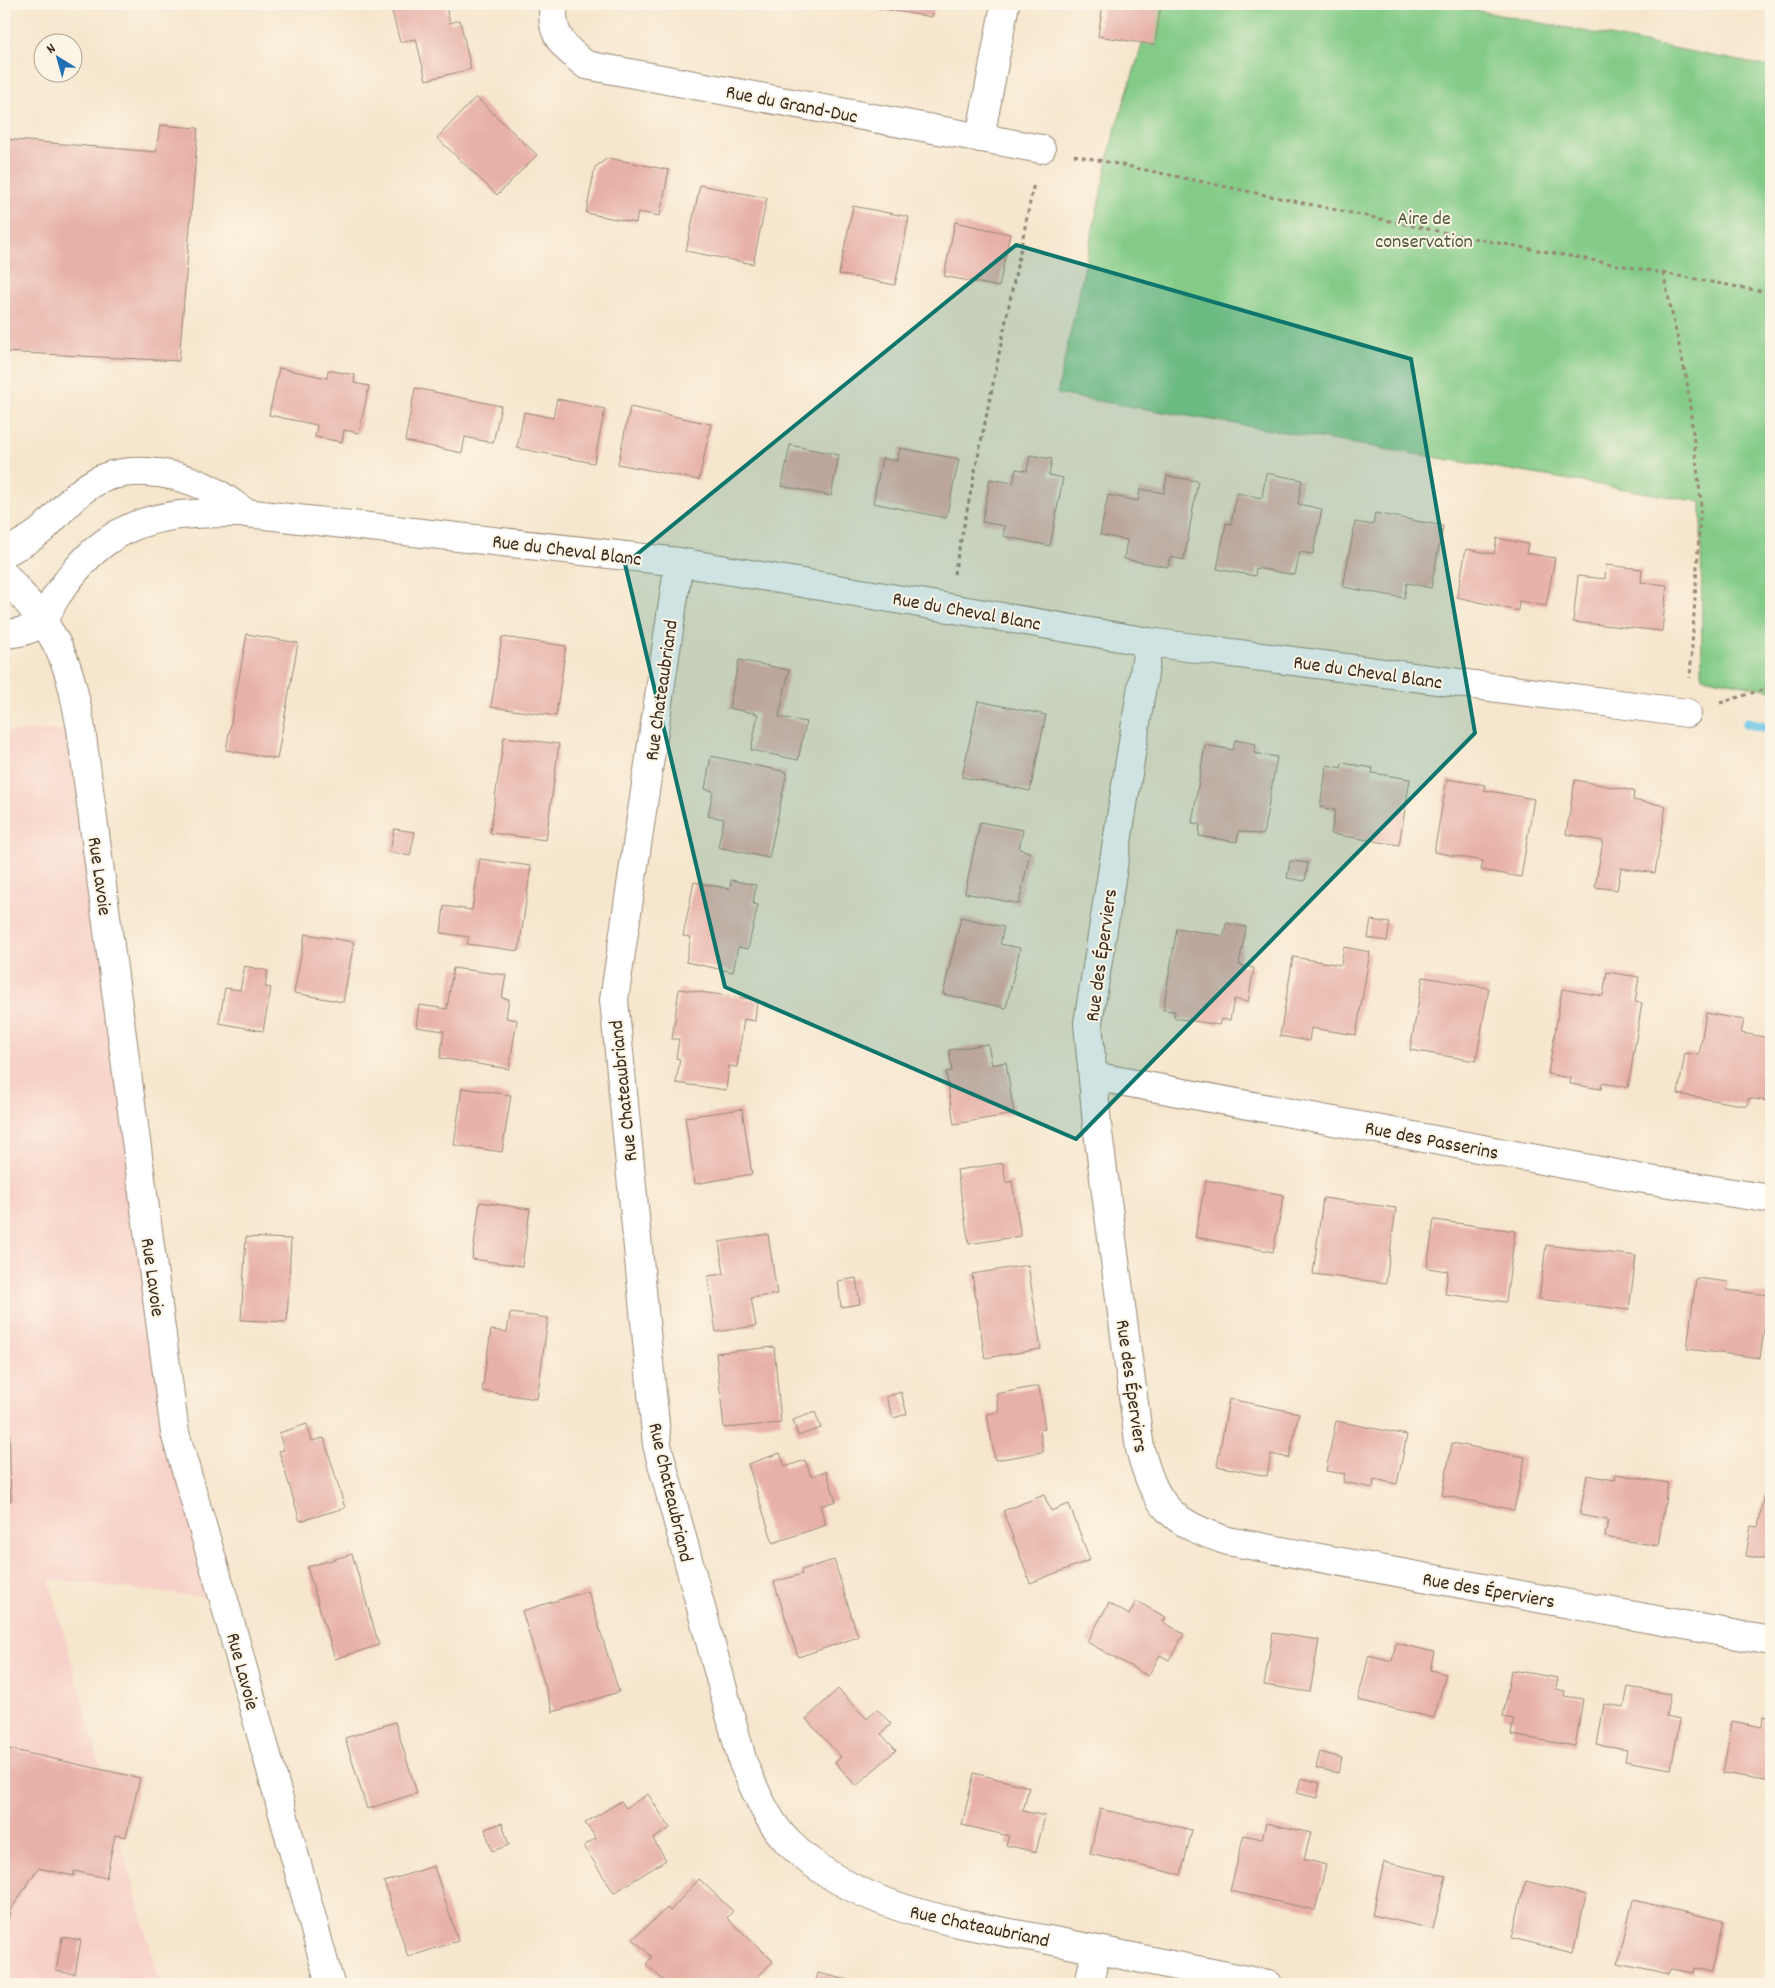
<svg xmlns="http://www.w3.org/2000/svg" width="1775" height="1988" font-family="Dekko,sans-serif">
<rect width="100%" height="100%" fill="#fcf5e5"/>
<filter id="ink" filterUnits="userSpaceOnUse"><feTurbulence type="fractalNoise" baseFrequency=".02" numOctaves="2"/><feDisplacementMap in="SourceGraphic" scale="10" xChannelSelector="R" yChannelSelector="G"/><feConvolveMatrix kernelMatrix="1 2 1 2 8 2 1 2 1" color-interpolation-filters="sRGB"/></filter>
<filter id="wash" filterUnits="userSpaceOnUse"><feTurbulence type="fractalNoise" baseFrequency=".0096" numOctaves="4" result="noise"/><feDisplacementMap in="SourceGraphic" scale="20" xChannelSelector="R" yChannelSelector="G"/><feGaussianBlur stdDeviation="1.12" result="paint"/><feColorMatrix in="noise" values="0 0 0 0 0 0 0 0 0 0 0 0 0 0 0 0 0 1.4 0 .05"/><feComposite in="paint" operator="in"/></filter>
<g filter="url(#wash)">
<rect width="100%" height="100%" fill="#f6e6cd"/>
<path fill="#f7d1c8" d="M 81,729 L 175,1433 L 224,1600 L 49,1579 L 160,1984 L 4,1984 L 4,732 Z"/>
<path fill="#83cb87" stroke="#5f7a52" d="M 1155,4 L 1443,4 L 1771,67 L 1771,690 L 1702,677 L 1701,502 L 1057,394 L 1113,137 Z"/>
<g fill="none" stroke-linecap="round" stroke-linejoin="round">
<path stroke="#68c4e6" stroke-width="11" d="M 1748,723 L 1771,728"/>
</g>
<g id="blocks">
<path fill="#e7b1a8" d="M 421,4 L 445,4 L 450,23 L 460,20 L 471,69 L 426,80 L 416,39 L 400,42 L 392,11 Z
M 877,4 L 934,4 L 932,17 L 876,8 Z
M 1103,4 L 1161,4 L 1155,45 L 1098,36 Z
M 476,97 L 537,155 L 497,195 L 437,138 Z
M 160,125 L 198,128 L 179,361 L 4,352 L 4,139 L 156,152 Z
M 608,158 L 669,170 L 660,216 L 638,212 L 636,223 L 586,213 L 595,167 Z
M 700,185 L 767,198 L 753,264 L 686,251 Z
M 853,206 L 909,217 L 895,285 L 839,274 Z
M 955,222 L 1010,234 L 999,287 L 944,276 Z
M 279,368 L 327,378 L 328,370 L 355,375 L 354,383 L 369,386 L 359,433 L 344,430 L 342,442 L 315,437 L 317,425 L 269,415 Z
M 415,388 L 501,406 L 493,443 L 465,437 L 462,453 L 405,441 Z
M 557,399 L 605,409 L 594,463 L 517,448 L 524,412 L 553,418 Z
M 630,407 L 711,424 L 699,480 L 618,464 Z
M 790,445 L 839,455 L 831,496 L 782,486 Z
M 900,448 L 959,459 L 946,518 L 873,503 L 882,458 L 897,461 Z
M 1030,455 L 1052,459 L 1049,475 L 1063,478 L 1050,546 L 1003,536 L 1005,526 L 982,522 L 990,479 L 1013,483 L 1016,469 L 1027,471 Z
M 1266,473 L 1302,480 L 1298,504 L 1322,509 L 1313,554 L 1300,552 L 1295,575 L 1256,568 L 1255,576 L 1217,569 L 1226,523 L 1231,524 L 1237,493 L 1262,498 Z
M 1167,476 L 1198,481 L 1184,560 L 1170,557 L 1168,567 L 1124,559 L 1127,540 L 1100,535 L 1108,495 L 1138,501 L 1140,489 L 1164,493 Z
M 1375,513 L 1443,526 L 1431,588 L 1407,583 L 1404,598 L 1343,587 L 1355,522 L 1373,525 Z
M 1497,538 L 1528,544 L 1526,553 L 1555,558 L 1546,606 L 1519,601 L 1518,611 L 1457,597 L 1466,549 L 1494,554 Z
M 1606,565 L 1642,569 L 1641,582 L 1667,585 L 1662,631 L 1573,622 L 1578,576 L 1605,579 Z
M 247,634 L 298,643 L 277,759 L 226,750 Z
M 502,637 L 566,646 L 556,716 L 491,707 Z
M 739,660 L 789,670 L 779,717 L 806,722 L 798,760 L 751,750 L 758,714 L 729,708 Z
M 978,701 L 1046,715 L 1030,791 L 962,777 Z
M 504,737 L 559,744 L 546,840 L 490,833 Z
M 1235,740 L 1256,744 L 1254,753 L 1277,757 L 1263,835 L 1239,831 L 1237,842 L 1199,836 L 1200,824 L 1192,823 L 1205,745 L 1233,750 Z
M 711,756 L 787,772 L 769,858 L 718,847 L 724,819 L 708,816 L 713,791 L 705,789 Z
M 1342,763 L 1373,768 L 1372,773 L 1410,779 L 1399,845 L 1331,834 L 1335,810 L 1320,807 L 1327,765 L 1341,768 Z
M 1447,779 L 1485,785 L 1484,790 L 1534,799 L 1521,877 L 1481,870 L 1483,861 L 1434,852 Z
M 1575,780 L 1634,791 L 1633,800 L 1666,806 L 1655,873 L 1621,868 L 1617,890 L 1595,887 L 1603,841 L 1566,834 Z
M 980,822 L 1023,830 L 1019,849 L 1030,852 L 1019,904 L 965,893 Z
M 394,829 L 415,832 L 410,856 L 390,852 Z
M 480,859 L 531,866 L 519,951 L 467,944 L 469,937 L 441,933 L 444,906 L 472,910 Z
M 1290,861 L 1308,863 L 1305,881 L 1287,878 Z
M 731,880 L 756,885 L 753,904 L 758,905 L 748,949 L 738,947 L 733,972 L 686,962 L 691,937 L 683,936 L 694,882 L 730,889 Z
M 961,917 L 1004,927 L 1000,944 L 1020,948 L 1006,1008 L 943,994 Z
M 1371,920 L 1390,923 L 1387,941 L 1368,938 Z
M 1226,923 L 1246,927 L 1239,965 L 1254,968 L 1248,1002 L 1234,999 L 1230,1020 L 1221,1019 L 1219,1025 L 1174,1018 L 1175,1011 L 1163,1010 L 1177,928 L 1224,936 Z
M 305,934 L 354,942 L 343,1002 L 294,993 Z
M 1344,947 L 1370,952 L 1356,1035 L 1311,1028 L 1309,1041 L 1280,1036 L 1293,957 L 1341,965 Z
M 245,966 L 268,971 L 265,987 L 271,988 L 263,1031 L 219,1023 L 225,988 L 240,990 Z
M 453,968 L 506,975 L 502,998 L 509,999 L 506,1018 L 517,1020 L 509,1069 L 440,1058 L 444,1031 L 416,1027 L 419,1005 L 447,1009 Z
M 1607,972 L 1639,977 L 1635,1002 L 1642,1003 L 1628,1087 L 1602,1083 L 1601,1089 L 1570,1084 L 1571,1078 L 1548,1074 L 1562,989 L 1603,996 Z
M 1423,977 L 1489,988 L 1476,1061 L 1410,1050 Z
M 679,989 L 757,1000 L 755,1021 L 744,1019 L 737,1067 L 729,1066 L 726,1090 L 676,1083 L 680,1059 L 676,1058 L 679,1039 L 672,1039 Z
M 1706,1013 L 1744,1020 L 1741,1033 L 1771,1038 L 1771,1102 L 1749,1098 L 1747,1106 L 1678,1094 L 1685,1053 L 1699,1055 Z
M 988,1044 L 992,1065 L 1006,1062 L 1014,1114 L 954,1124 L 946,1072 L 952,1071 L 949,1050 Z
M 462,1088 L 511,1095 L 502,1152 L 454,1145 Z
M 742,1109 L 752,1174 L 695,1184 L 685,1117 Z
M 1003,1163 L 1006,1183 L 1012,1181 L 1021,1236 L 969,1244 L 957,1170 Z
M 1206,1180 L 1284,1195 L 1273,1252 L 1195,1237 Z
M 1323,1198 L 1396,1208 L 1386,1283 L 1313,1274 Z
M 480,1202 L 530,1209 L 522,1266 L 472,1259 Z
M 1434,1220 L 1515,1231 L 1506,1302 L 1445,1294 L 1448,1271 L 1427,1268 Z
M 768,1234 L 777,1294 L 751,1298 L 756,1326 L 716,1332 L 708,1276 L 724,1274 L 719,1242 Z
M 246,1237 L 291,1239 L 287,1322 L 241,1320 Z
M 1546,1245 L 1636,1256 L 1629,1310 L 1539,1299 Z
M 1028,1265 L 1041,1349 L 985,1358 L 972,1274 Z
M 856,1278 L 860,1304 L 841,1307 L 838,1281 Z
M 1696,1278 L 1728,1282 L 1727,1290 L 1769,1295 L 1760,1358 L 1687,1349 Z
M 510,1313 L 548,1318 L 537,1399 L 482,1391 L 491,1330 L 507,1332 Z
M 774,1347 L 781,1423 L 724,1428 L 716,1353 Z
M 1039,1386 L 1045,1429 L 1040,1430 L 1043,1452 L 995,1460 L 987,1414 L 999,1412 L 996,1394 Z
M 901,1392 L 907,1414 L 893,1418 L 886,1397 Z
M 1229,1399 L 1299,1413 L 1289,1458 L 1271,1454 L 1267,1476 L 1217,1466 Z
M 815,1412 L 821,1428 L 798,1436 L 793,1420 Z
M 4,1416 L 9,1416 L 11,1501 L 4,1501 Z
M 1336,1421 L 1407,1435 L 1397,1484 L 1374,1479 L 1373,1488 L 1343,1482 L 1345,1474 L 1326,1471 Z
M 307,1424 L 312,1441 L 324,1438 L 345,1508 L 300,1521 L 279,1451 L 284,1450 L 279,1433 Z
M 1452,1443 L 1525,1457 L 1514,1510 L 1442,1495 Z
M 780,1453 L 785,1467 L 805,1460 L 811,1476 L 826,1471 L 836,1501 L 820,1506 L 826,1525 L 773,1543 L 748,1464 Z
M 1616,1474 L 1668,1483 L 1658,1546 L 1605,1537 L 1608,1520 L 1580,1515 L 1587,1475 L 1615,1480 Z
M 1764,1494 L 1771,1495 L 1771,1560 L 1746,1556 L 1751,1526 L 1758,1527 Z
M 1044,1495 L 1051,1511 L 1069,1504 L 1090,1560 L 1030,1583 L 1003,1511 Z
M 352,1554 L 379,1645 L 335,1659 L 307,1567 Z
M 834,1560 L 858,1637 L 798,1657 L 774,1582 L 802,1574 L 801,1570 Z
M 588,1591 L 619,1692 L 553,1712 L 522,1611 Z
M 1136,1601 L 1166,1617 L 1163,1622 L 1184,1634 L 1169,1660 L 1160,1655 L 1148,1676 L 1087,1642 L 1109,1603 L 1129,1615 Z
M 1273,1633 L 1319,1640 L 1310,1692 L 1264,1685 Z
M 1396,1643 L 1434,1652 L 1430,1670 L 1446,1674 L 1434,1718 L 1358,1700 L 1369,1655 L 1392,1661 Z
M 1511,1670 L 1558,1678 L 1556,1689 L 1565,1691 L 1564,1696 L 1583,1699 L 1575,1746 L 1511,1735 L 1514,1719 L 1503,1717 Z
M 1628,1687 L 1670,1694 L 1666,1717 L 1680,1720 L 1671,1769 L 1625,1761 L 1627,1750 L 1597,1745 L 1604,1704 L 1624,1707 Z
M 838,1689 L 867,1719 L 877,1709 L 891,1724 L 881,1734 L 896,1750 L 856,1786 L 835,1762 L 841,1757 L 806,1719 Z
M 1763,1716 L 1771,1718 L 1771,1781 L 1723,1773 L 1732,1721 L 1762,1727 Z
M 395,1722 L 417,1793 L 367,1809 L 345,1738 Z
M 4,1748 L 140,1778 L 126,1837 L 115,1835 L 106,1878 L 74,1871 L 74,1876 L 38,1868 L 10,1911 L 5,1937 Z
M 1320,1752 L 1342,1758 L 1338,1773 L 1316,1768 Z
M 974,1773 L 1029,1787 L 1023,1811 L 1045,1816 L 1036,1852 L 1006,1845 L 1009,1836 L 962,1825 Z
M 1301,1778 L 1320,1783 L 1317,1798 L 1297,1793 Z
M 648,1794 L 670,1828 L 653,1839 L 666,1860 L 614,1893 L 584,1846 L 596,1838 L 585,1823 L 621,1801 L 626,1808 Z
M 1100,1809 L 1192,1830 L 1181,1875 L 1090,1854 Z
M 502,1823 L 509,1845 L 492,1851 L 485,1829 Z
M 1266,1823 L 1311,1833 L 1304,1859 L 1326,1865 L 1315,1910 L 1230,1891 L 1244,1835 L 1262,1839 Z
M 1384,1862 L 1446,1876 L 1433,1929 L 1372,1915 Z
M 434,1866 L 458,1941 L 408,1957 L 384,1882 Z
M 699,1879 L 733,1911 L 727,1918 L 773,1961 L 751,1984 L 667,1984 L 646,1964 L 652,1957 L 633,1939 L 667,1908 L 670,1911 Z
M 1525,1881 L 1586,1895 L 1573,1953 L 1512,1938 Z
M 1633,1900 L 1723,1921 L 1711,1972 L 1694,1968 L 1693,1973 L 1671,1969 L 1669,1974 L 1618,1963 Z
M 62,1937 L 81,1940 L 75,1974 L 56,1971 Z
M 818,1973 L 848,1980 L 847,1984 L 815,1984 Z"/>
</g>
</g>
<g filter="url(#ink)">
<use href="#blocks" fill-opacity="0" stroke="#988876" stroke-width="1"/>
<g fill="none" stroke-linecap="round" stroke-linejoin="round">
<defs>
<path id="street" d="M 554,4 C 549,34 564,48 586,65 L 1041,149
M 980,138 L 1005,4
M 4,553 C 17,546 32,539 43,529 C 59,514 71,497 90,485 C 122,464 171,471 204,486 C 219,493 233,504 246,513
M 679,562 L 614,1000 L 657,1445 L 743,1763 C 755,1790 767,1821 788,1842 C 860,1914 968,1924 1064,1943 C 1132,1957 1200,1971 1268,1984
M 4,574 C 24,598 47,622 60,651 C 72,676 76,703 81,729 L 175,1433 L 224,1600 L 330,1984
M 4,634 C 17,633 32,631 43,621 C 48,615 51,604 56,597 C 70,576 88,553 110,539 C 150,511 200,513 246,513 L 679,562 L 1149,642 L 1687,713
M 1149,642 L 1088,1023 L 1097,1125 L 1140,1449 C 1156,1508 1171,1522 1228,1541 L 1771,1641
M 1093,1076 L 1638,1178 L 1771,1199
M 1089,1984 L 1096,1950"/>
</defs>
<use href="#street" stroke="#988876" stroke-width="30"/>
<path stroke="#988876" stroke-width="3" stroke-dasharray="4 4" stroke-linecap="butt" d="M 1074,155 L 1466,237 L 1771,293
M 1663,273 L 1687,381 L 1701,502 L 1690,678
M 954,574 L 1034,183
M 1720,703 L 1771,687"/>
<use href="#street" stroke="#fff" stroke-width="28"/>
</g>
</g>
<path fill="#0f766e" fill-opacity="0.2" stroke="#0f766e" stroke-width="4" stroke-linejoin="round" d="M 1016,245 L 1411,359 L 1475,733 L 1076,1139 L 725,987 L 625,564 Z"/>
<g text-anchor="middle" stroke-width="4" stroke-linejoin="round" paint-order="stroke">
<g font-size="20" fill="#3b2a1e" stroke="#fcf5e5">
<text transform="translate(792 103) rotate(11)" y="7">Rue du Grand-Duc</text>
<text transform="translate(567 549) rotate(7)" y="7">Rue du Cheval Blanc</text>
<text transform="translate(967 610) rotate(10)" y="7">Rue du Cheval Blanc</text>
<text transform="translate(1368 671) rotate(8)" y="7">Rue du Cheval Blanc</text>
<text transform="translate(660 690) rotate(-82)" y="7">Rue Chateaubriand</text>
<text transform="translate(101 876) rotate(82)" y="7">Rue Lavoie</text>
<text transform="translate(1100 955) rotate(-82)" y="7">Rue des Éperviers</text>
<text transform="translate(622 1091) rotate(-96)" y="7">Rue Chateaubriand</text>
<text transform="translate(1432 1139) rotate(11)" y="7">Rue des Passerins</text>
<text transform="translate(154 1277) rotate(82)" y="7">Rue Lavoie</text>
<text transform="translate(1133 1386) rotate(82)" y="7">Rue des Éperviers</text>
<text transform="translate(672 1492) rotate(77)" y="7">Rue Chateaubriand</text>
<text transform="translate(1489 1589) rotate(10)" y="7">Rue des Éperviers</text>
<text transform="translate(244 1671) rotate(75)" y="7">Rue Lavoie</text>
<text transform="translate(980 1925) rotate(12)" y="7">Rue Chateaubriand</text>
</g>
<g font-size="20" fill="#515a3e" stroke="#fcf5e5">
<text x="1424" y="224">Aire de<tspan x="1424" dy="23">conservation</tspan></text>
</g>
</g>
<rect width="1775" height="1988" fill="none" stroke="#fcf5e5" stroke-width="20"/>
<g transform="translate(58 58) rotate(323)"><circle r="24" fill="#fcf5e5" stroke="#afa495"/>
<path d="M0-4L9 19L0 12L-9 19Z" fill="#1f6fb2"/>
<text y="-8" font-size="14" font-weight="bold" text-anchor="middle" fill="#3b2a1e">N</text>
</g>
</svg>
